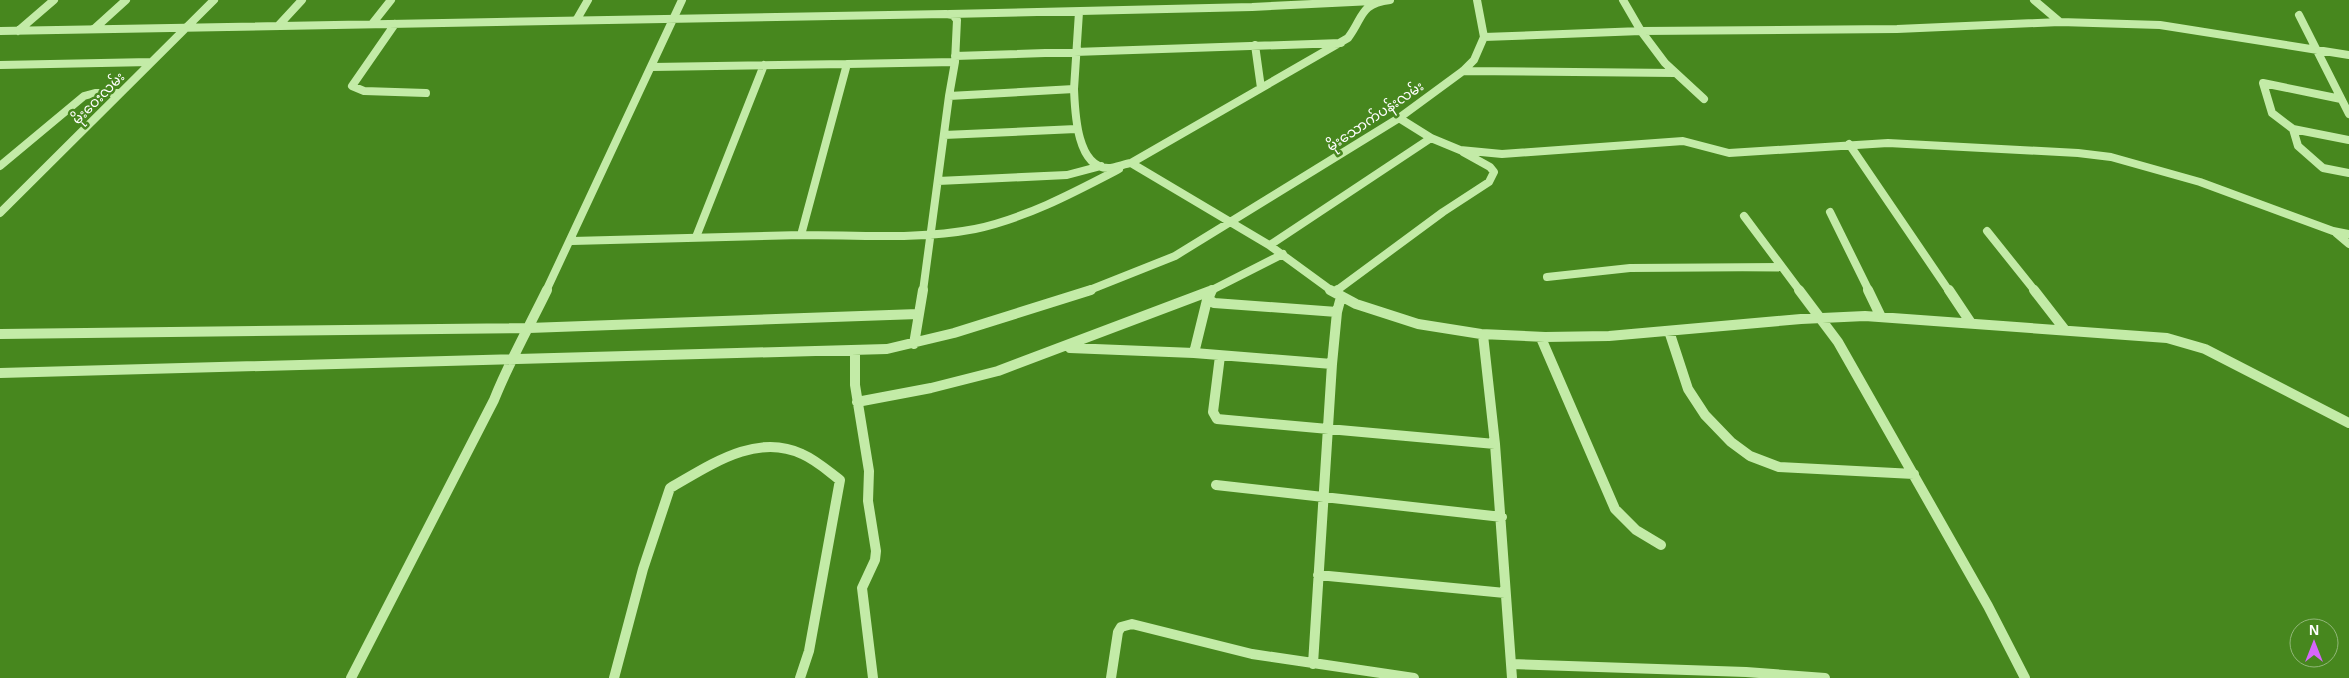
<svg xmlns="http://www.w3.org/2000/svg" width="2349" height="678" font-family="Helvetica,'Noto Sans Myanmar',sans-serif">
<rect width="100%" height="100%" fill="#47871e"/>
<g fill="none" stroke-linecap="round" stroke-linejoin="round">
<path stroke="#c3eba7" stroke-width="8" d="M 1623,0 L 1641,31 L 1897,29 L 2060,22 L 2160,25 L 2349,55
M 2034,0 L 2060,22
M 949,14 L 1252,7 L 1373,1
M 2299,15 L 2349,114
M 577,19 L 588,0
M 372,24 L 391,0
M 395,24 L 352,86 L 364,91 L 426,93
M 278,26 L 302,0
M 94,29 L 126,0
M 0,31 L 946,14 L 953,15 L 957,20 L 955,62
M 18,31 L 54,0
M 1484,37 L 1641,31 L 1665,63 L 1704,99
M 1255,45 L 1261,88
M 955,56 L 1341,43
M 847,64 L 955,62 L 949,96 L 1074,89 C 1075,110 1076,167 1108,168 C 1115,168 1124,164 1131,163
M 0,65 L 151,62
M 1463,71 L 1675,73
M 1074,89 L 1079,12
M 2341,99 L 2263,83 L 2272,113 L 2293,129 L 2298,146 L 2323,168 L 2349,173
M 1399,118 L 1431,138 L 1460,150 L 1502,154 L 1683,141 L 1729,153 L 1888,143 L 2078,153 L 2111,157 L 2200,182 L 2333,231 L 2349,234
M 2293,129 L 2349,140
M 944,135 L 1076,129
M 1849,144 L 1949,291
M 0,166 L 84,96 L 95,93 L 120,93
M 938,181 L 1067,175 L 1101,166
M 1830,212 L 1869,291
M 0,213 L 214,0
M 1744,216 L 1800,291
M 1987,231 L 2035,291
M 2336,233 L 2349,244
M 801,235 C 859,235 918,240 975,229 C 1026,218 1073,193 1119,169
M 696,237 L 764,65
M 572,241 L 801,235 L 847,64 L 652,67
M 1270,245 L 1431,138
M 1547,277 L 1630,268 L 1782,267
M 546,291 L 682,0
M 923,291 L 949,96
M 1087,291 L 1175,256 L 1399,118 L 1463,71 L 1474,60 L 1484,37 L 1477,0
M 1210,291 L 1283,254
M 1332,291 L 1269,245 L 1131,163 L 1348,38 C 1364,17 1359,4 1390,0
M 1336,291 L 1443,212 L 1489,182 L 1494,172 L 1490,167 L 1463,152"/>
<path stroke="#c3eba7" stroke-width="10" d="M 1212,290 L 1208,299 L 1214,303 L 1337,312
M 1330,290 L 1356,304 L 1418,324 L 1481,334 L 1545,337 L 1609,336 L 1801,319 L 1865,316 L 2167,338 L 2205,349 L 2349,423
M 1799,290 L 1838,342 L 1988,606 L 2025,678
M 1868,290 L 1881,317
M 1949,290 L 1971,323
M 2034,290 L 2065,330
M 1335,292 L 1338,290
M 1669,331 L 1688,389 L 1705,415 L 1731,442 L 1750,456 L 1779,467 L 1914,474
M 0,334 L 529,328 L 918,314
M 1483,335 L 1495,444 L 1512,678
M 1541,338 L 1615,509 L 1636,530 L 1661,545
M 914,344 L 923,290
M 1070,348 L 1194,353 L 1332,364
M 855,351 L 855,385 L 869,471 L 868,501 L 876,551 L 875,560 L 862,588 L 873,678
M 1194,353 L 1208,296
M 1220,356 L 1213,412 L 1217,419 L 1495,444
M 0,373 L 887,349 L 954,333 L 1091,290
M 857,402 L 931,388 L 998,371 L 1210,291
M 1216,485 L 1502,517
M 1318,575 L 1505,593
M 1313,664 L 1332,364 L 1337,312 L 1341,297
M 1511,664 L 1746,672 L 1825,678
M 351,678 L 494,400 C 509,362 529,327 547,290
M 614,678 L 643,569 L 670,488 C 709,466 756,432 802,454 C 816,460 828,471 840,480 L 809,651 L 800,678
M 1111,678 L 1118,632 L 1121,627 L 1132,624 L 1252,654 L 1414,678"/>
</g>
<g text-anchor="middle" stroke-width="5" stroke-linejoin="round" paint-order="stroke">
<g font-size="14" fill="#fff" stroke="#47871e">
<text transform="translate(98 98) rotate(-45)" y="5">မိုးဝေးလမ်း</text>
<text transform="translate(1375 116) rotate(-34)" y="5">မိုးသောက်ပန်းလမ်း</text>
</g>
</g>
<g transform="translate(2314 643)"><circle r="24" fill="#47871e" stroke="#91b778"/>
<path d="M0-4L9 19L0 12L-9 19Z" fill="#d666fa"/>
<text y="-8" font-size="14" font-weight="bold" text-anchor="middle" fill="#ffffff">N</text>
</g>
</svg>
